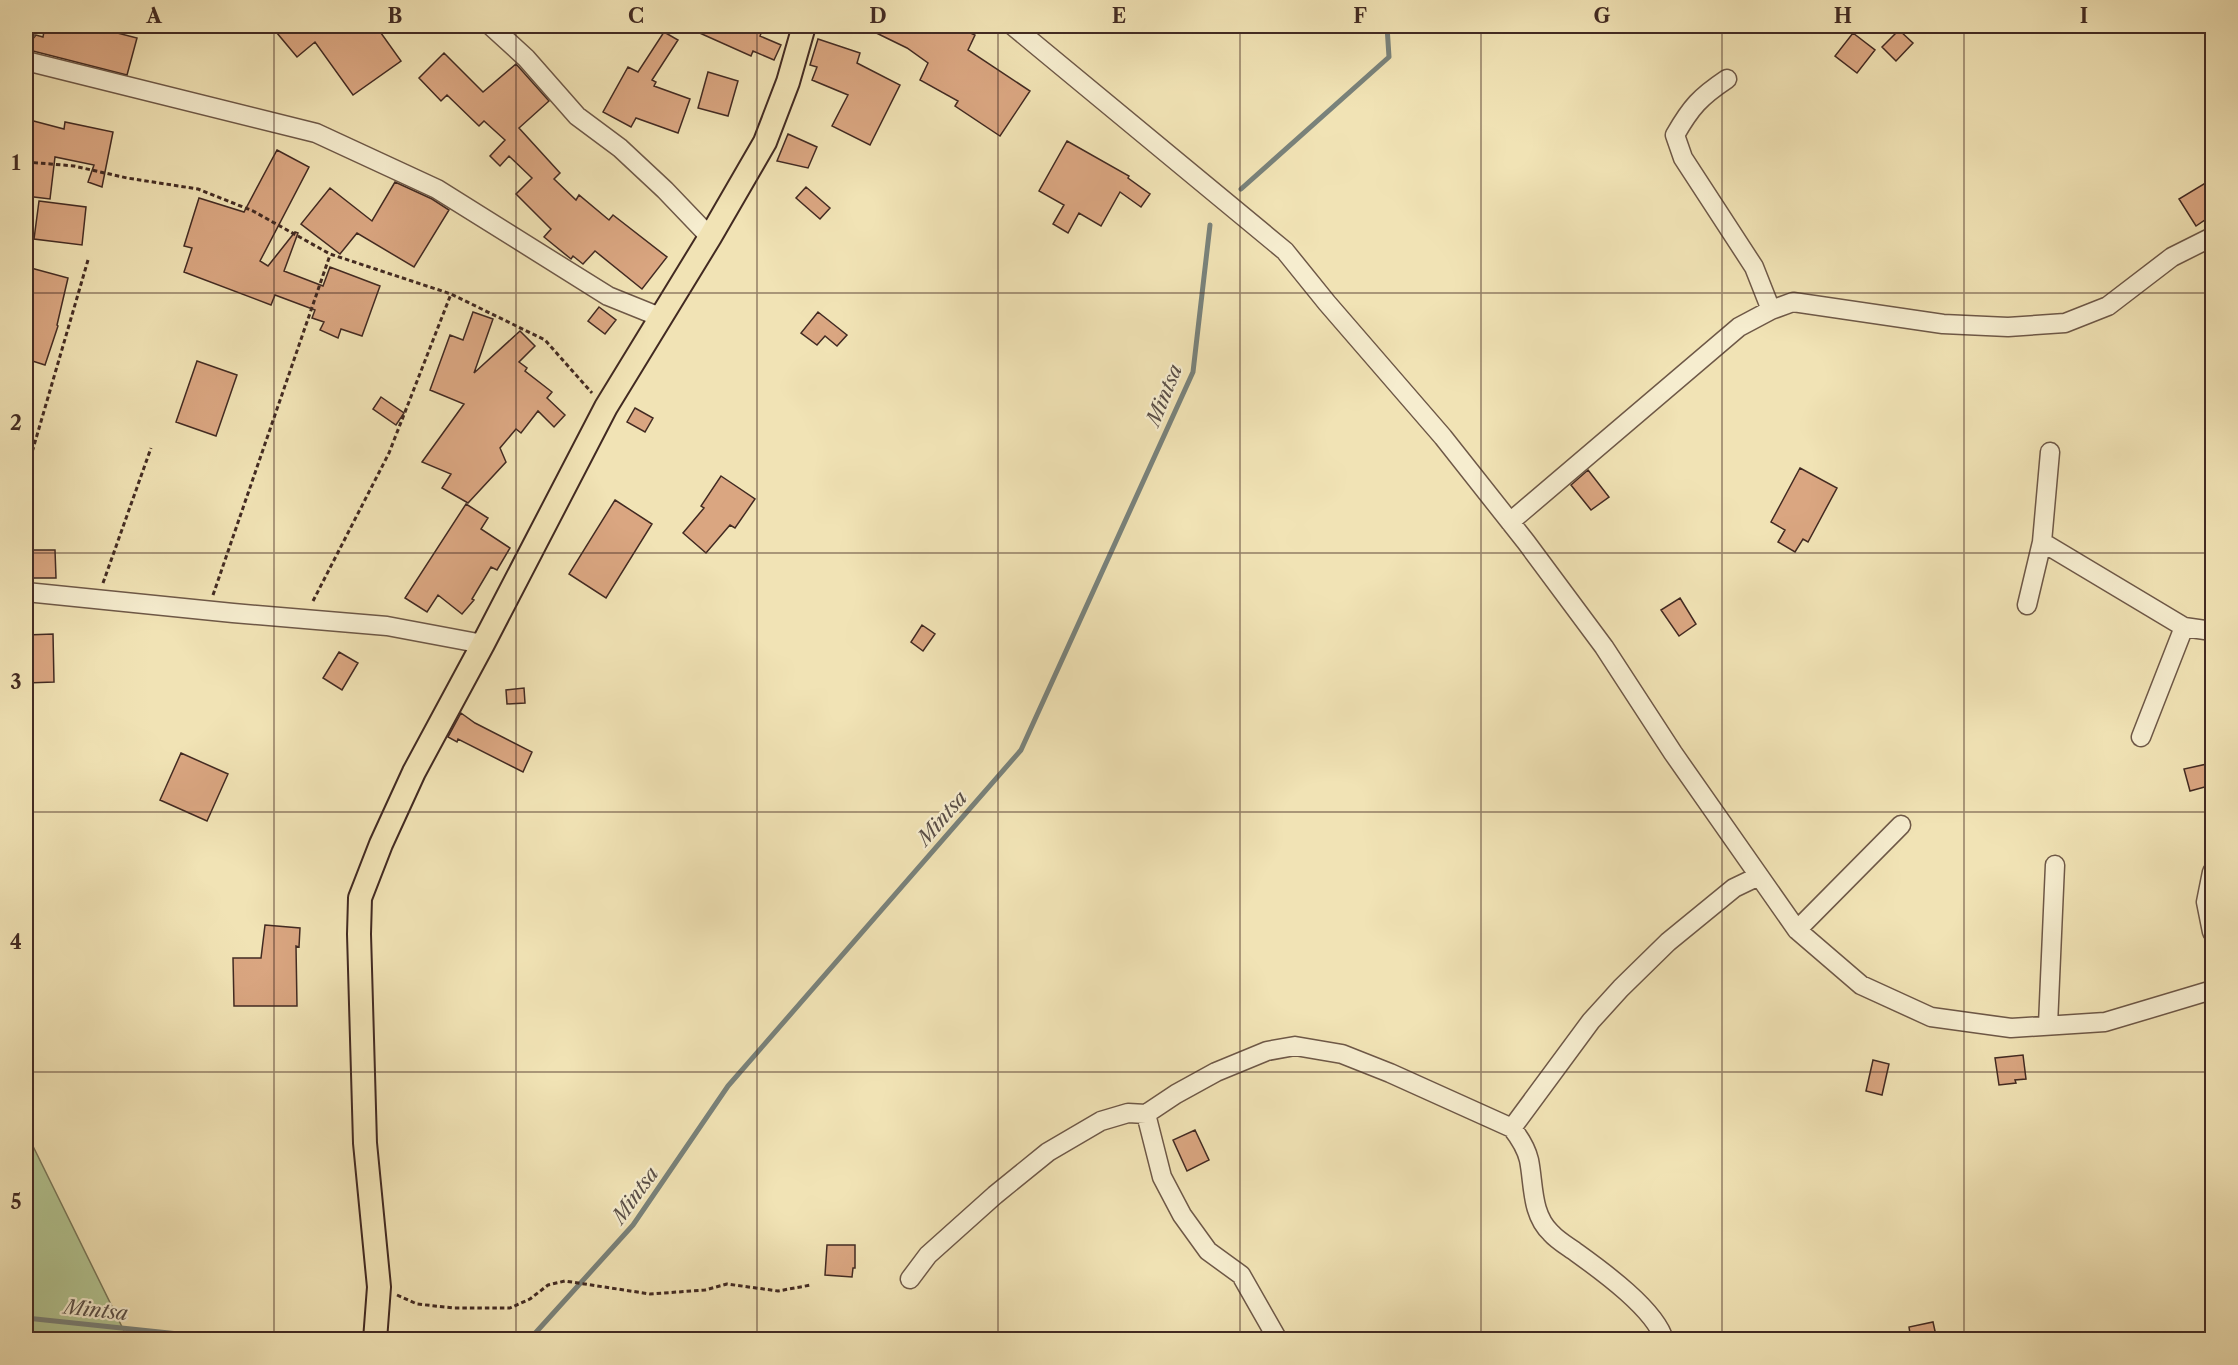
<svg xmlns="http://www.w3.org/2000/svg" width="2238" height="1365" font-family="'Libre Caslon Text',serif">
<rect width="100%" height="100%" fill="#f1e3b5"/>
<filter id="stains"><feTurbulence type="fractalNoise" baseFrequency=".00333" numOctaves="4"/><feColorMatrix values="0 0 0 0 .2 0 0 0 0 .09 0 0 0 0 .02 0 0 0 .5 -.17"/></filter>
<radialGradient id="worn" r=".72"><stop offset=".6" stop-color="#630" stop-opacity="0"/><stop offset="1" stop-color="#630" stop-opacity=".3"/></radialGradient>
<path fill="#b3c592" stroke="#7a785a" stroke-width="1.5" d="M 26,1132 L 128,1339 L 26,1339 Z"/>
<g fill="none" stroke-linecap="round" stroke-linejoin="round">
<path stroke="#79827b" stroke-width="5" d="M 1241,189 L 1389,57 L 1387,26
M 26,1318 L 236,1340
M 529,1340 L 633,1225 L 728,1086 L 1021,750 L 1193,372 L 1210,225"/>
</g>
<path fill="#daa681" stroke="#422a22" stroke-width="1.5" d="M 45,26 L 68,29 L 69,26 L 90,26 L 137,38 L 127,75 L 29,50 L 31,41 L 36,35 L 43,37 Z
M 286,26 L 376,26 L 401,61 L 353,95 L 315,42 L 297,57 L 277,33 Z
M 684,26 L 764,26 L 760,36 L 781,45 L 774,60 L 753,51 L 751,56 Z
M 862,26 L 955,26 L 975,35 L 968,50 L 1030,91 L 1000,136 L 955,106 L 958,101 L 920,80 L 928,63 L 907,48 Z
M 1899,30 L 1913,43 L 1896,61 L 1882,47 Z
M 664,32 L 678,40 L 652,80 L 656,82 L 654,86 L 690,99 L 678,133 L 636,118 L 631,127 L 603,112 L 628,67 L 638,72 Z
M 1853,33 L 1875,50 L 1857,73 L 1835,56 Z
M 818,39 L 860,53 L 857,63 L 900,85 L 870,145 L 832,126 L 848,95 L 812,80 L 817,67 L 810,65 Z
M 444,53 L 483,92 L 516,64 L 549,101 L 519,128 L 560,173 L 554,179 L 576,200 L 579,195 L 609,220 L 613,215 L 667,257 L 642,289 L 595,251 L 583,264 L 573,256 L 571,259 L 544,237 L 551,229 L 516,194 L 532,178 L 509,156 L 500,166 L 490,156 L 505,140 L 484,121 L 479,126 L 447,95 L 441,101 L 419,78 Z
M 708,72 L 738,81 L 728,116 L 698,108 Z
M 26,119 L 64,129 L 65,122 L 113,132 L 102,187 L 88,182 L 94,165 L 55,157 L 50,199 L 26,196 Z
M 788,134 L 817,147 L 808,168 L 777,161 Z
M 1067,141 L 1129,176 L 1128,178 L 1150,194 L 1141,207 L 1120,192 L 1101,226 L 1079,213 L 1068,233 L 1053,224 L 1064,205 L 1039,191 Z
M 277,150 L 309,167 L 260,261 L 268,266 L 295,232 L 298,233 L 284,271 L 323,286 L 330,267 L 380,286 L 362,336 L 341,329 L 338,338 L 320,330 L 324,322 L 312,318 L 315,310 L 275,295 L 271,305 L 184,272 L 192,248 L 184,246 L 199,198 L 244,212 Z
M 2212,179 L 2212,215 L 2196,226 L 2179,199 Z
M 395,182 L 432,199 L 449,210 L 414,267 L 357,233 L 340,254 L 301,224 L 330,188 L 372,221 Z
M 806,187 L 830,208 L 820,219 L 796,198 Z
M 39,201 L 86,207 L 82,245 L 34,239 Z
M 31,268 L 68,278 L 57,325 L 58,326 L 45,365 L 26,359 L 26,291 Z
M 599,307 L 616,320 L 605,334 L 588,321 Z
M 473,312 L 493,319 L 474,373 L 520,331 L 535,346 L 519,362 L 527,368 L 525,371 L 552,392 L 547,398 L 565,415 L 554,427 L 538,411 L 521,433 L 516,429 L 500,448 L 506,462 L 468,503 L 442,488 L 451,474 L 422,462 L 464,404 L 430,390 L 450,335 L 463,340 Z
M 818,312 L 847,335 L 837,346 L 825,336 L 817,345 L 801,333 Z
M 197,361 L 237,375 L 216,436 L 176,422 Z
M 381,397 L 404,413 L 396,425 L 373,409 Z
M 635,408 L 653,418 L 645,432 L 627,422 Z
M 1800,468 L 1837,488 L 1808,542 L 1803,539 L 1795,552 L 1778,542 L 1785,530 L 1771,522 Z
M 1588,470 L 1609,497 L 1591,510 L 1571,485 Z
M 721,476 L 755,499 L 735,528 L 730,525 L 706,553 L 683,533 L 704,508 L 701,506 Z
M 615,500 L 652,524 L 606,598 L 569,574 Z
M 466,504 L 488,518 L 481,529 L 510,548 L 497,570 L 491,567 L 472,599 L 474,600 L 462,614 L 438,595 L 427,612 L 405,598 Z
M 26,550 L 55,550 L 56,578 L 26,578 Z
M 1680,598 L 1696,624 L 1679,636 L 1661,610 Z
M 922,625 L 935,634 L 923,651 L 911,642 Z
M 53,634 L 54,682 L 26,683 L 26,635 Z
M 339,652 L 358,663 L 342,690 L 323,678 Z
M 524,688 L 525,703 L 507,704 L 506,690 Z
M 461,713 L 475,723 L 532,752 L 523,772 L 458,739 L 457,742 L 448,737 Z
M 181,753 L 228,774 L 207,821 L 160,800 Z
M 2207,764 L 2212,785 L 2190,791 L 2184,769 Z
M 265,925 L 300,928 L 299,947 L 296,946 L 297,1006 L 234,1006 L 233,958 L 261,958 Z
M 2023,1055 L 2026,1079 L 2015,1080 L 2016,1083 L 1999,1085 L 1995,1058 Z
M 1873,1060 L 1889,1064 L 1882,1095 L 1866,1091 Z
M 1195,1130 L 1209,1160 L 1187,1171 L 1173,1140 Z
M 827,1245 L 855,1245 L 855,1268 L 853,1268 L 852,1277 L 825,1275 Z
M 1933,1322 L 1937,1340 L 1911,1340 L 1909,1327 Z"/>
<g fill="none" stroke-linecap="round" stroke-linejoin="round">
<defs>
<path id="minor" d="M 491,26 L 526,58 L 577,116 L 620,148 L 665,190 L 710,237
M 1013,26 L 1285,251 L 1327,303 L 1443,437 L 1526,542 L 1604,647 L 1673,753 L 1797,930 L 1861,985 L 1931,1017 L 2011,1028 L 2105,1022 L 2212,990
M 26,31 L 27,26
M 26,61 L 316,133 L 437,189 L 608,296 L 660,317
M 1727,79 C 1700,97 1691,107 1675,135 L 1683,158 L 1754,267 L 1771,310
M 1510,522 L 1739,327 L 1771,310 L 1793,302 L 1943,324 L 2008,327 L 2065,323 L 2108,306 L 2172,257 L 2212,237
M 2042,542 L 2184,627 L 2212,631
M 26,592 L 233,613 L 387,626 L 483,644
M 2027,605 L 2042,542 L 2050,452
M 2141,737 L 2184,627
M 2212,872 L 2206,902 L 2212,932
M 1797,930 L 1901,825
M 2048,1025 L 2055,865
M 1512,1128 C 1519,1137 1526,1147 1529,1160 C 1534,1185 1531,1214 1551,1233 C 1558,1241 1569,1247 1577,1253 C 1602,1271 1656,1310 1664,1340
M 910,1279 L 928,1255 L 995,1195 L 1048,1152 L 1101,1121 L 1128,1113 L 1146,1114
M 1278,1340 L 1241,1275 L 1208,1251 L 1182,1215 L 1162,1177 L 1146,1114 L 1176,1094 L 1216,1072 L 1267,1051 L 1295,1046 L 1342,1054 L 1390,1073 L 1512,1128 L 1591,1021 L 1621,988 L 1668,942 L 1734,888 L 1759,876"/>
<path id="major" d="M 375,1340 L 379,1287 L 365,1143 L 359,934 L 360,898 L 381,844 L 414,772 L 483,644 L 606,407 L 710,237 L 765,142 L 788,82 L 804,26"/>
</defs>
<use href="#minor" stroke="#6e5847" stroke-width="21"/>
<use href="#major" stroke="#422a22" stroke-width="26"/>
<path stroke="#422a22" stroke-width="3" stroke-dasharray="4.5 3" stroke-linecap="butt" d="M 26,162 L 74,166 L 127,178 L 198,189 L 253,211 L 330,254 L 451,294 L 545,340 L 592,393
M 26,473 L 88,260
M 103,583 L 151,448
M 213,595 L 330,255
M 313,601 L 389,453 L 451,294
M 397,1295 L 417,1304 L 454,1308 L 510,1308 L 530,1299 L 548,1285 L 565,1281 L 650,1294 L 705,1290 L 727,1284 L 778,1291 L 811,1285"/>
<use href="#minor" stroke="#f6edcf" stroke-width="18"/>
<use href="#major" stroke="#f1e3b5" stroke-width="22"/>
</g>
<path fill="none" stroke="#422a22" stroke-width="1.5" stroke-opacity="0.55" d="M 274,26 L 274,1340M 516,26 L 516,1340M 757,26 L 757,1340M 998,26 L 998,1340M 1240,26 L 1240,1340M 1481,26 L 1481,1340M 1722,26 L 1722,1340M 1964,26 L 1964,1340M 26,293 L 2212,293M 26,553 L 2212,553M 26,812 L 2212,812M 26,1072 L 2212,1072"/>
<g text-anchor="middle" stroke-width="4.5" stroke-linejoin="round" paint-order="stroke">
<g font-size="20" font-style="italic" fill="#594e47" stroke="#f6edcf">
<text transform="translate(1164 395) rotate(-68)" y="7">Mintsa</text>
<text transform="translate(942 818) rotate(-49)" y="7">Mintsa</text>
<text transform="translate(635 1195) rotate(-54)" y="7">Mintsa</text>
<text transform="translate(96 1310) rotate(6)" y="7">Mintsa</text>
</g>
</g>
<rect width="2238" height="1365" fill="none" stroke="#f1e3b5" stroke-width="66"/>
<rect x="33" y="33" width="2172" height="1299" fill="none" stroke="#422a22" stroke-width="2"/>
<g font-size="20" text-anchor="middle" font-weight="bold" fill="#422a22">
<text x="154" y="23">A</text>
<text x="395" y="23">B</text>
<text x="636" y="23">C</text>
<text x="878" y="23">D</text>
<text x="1119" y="23">E</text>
<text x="1360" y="23">F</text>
<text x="1602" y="23">G</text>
<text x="1843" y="23">H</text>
<text x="2084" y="23">I</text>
<text x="16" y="170">1</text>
<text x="16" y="430">2</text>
<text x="16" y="689">3</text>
<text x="16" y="949">4</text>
<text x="16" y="1209">5</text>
</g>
<rect width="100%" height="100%" filter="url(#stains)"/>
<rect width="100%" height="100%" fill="url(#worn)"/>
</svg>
